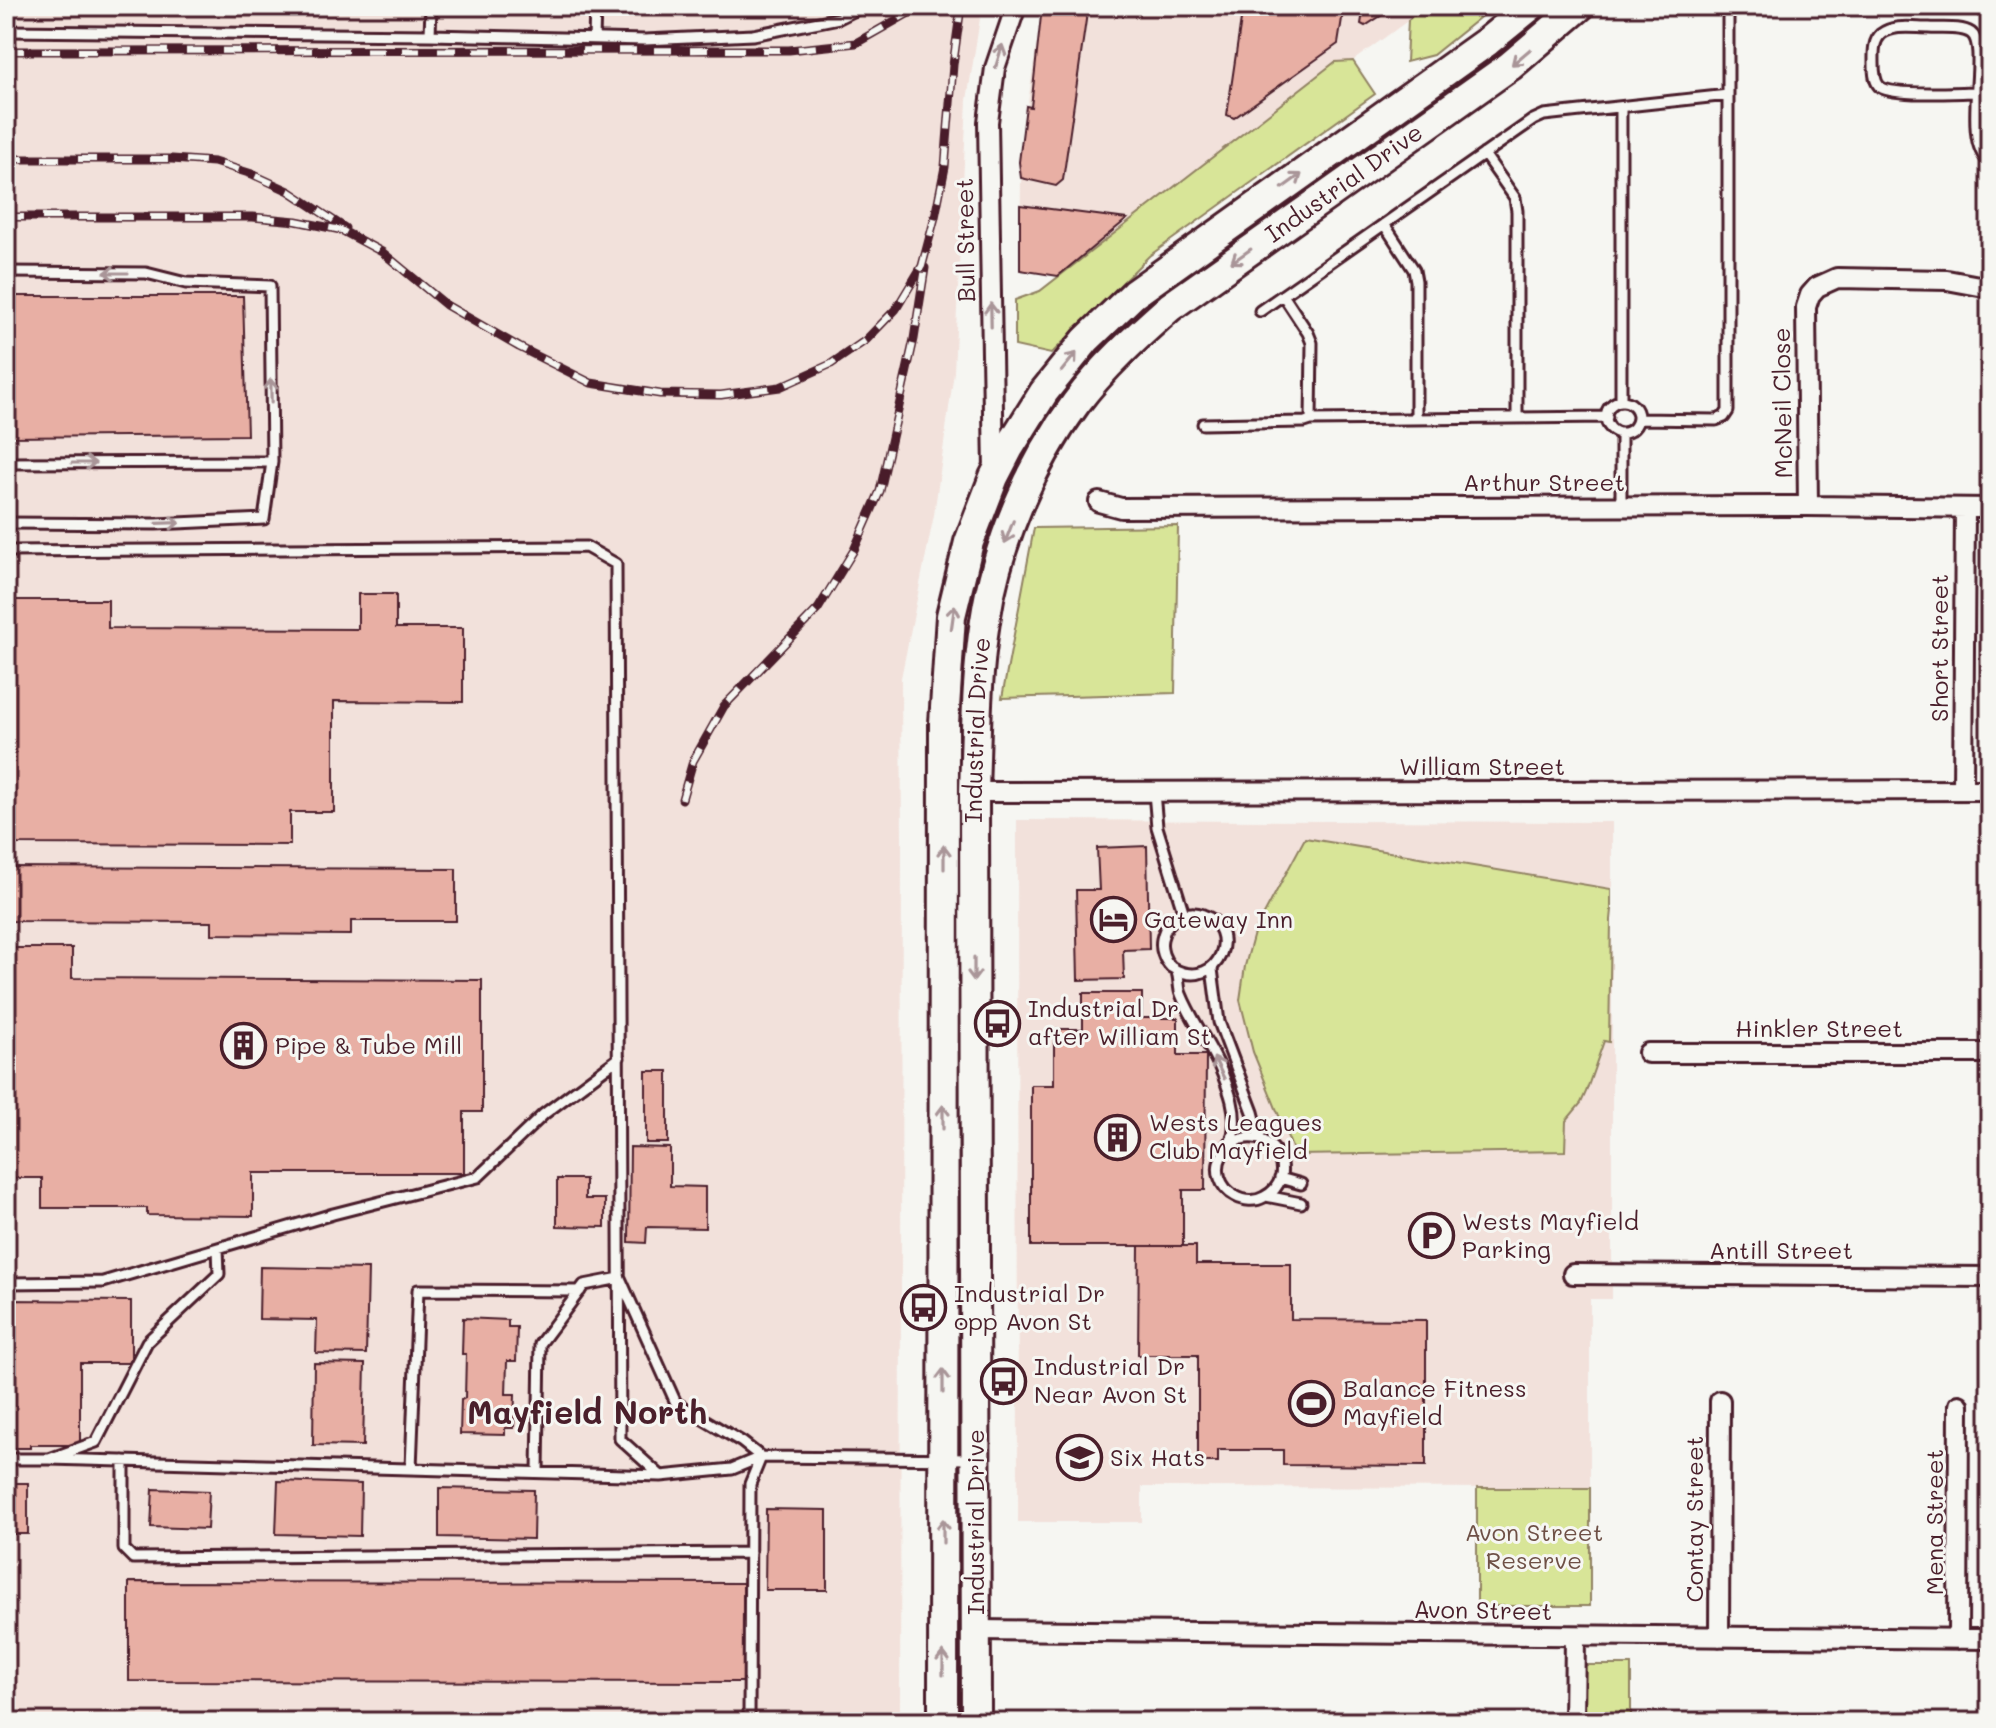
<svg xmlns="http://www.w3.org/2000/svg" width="1996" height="1728" font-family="Mali,sans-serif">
<rect width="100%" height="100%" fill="#f6f6f2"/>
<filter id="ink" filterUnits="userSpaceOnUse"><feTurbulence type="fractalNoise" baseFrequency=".0125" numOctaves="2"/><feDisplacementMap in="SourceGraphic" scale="16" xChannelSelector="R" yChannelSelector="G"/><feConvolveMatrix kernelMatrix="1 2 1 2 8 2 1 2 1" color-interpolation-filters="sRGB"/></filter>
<g filter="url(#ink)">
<path fill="#f2e1db" d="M 6,6 L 982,6 L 967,100 L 954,372 L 934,515 L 901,678 L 902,841 L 900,1722 L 6,1722 Z
M 1045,6 L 1428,6 L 1058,276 L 1020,270 L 1021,178 L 1019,162 L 1041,16 Z
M 1017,820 L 1612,822 L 1612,1299 L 1590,1299 L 1590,1488 L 1142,1487 L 1142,1522 L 1018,1522 Z"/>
<path fill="#d8e598" stroke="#918262" stroke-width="2" d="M 1425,6 L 1494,6 L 1433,55 L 1406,62 L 1408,20 Z
M 1353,61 L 1375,94 L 1149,256 L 1051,354 L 1015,346 L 1015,300 L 1040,291 L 1335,62 Z
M 1178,526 L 1175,693 L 1002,698 L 1034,528 Z
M 1305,838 L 1611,889 L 1611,910 L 1612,910 L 1611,920 L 1609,1042 L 1604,1041 L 1586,1092 L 1581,1103 L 1566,1121 L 1565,1151 L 1295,1155 L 1253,1052 L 1240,1000 L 1245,966 L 1254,933 Z
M 1477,1488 L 1590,1488 L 1590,1606 L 1477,1606 Z
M 1583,1665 L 1631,1665 L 1631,1722 L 1583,1722 Z"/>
<path fill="#e8afa4" stroke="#4a1f2b" stroke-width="2" d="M 1045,6 L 1088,6 L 1063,180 L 1056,186 L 1021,178 L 1019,162 L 1026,106 L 1031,107 L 1041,16 Z
M 1243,6 L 1344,6 L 1338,44 L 1234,118 L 1227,115 Z
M 1364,6 L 1396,6 L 1365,26 L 1361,24 Z
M 1020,205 L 1127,219 L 1058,276 L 1020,270 Z
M 6,296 L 243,296 L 247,435 L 6,437 Z
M 358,594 L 396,594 L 396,628 L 463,628 L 463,702 L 334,701 L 334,812 L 290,812 L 290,845 L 6,844 L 6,600 L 108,600 L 108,628 L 358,629 Z
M 1147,846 L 1149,949 L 1123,950 L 1124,979 L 1078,980 L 1076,890 L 1099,890 L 1097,848 Z
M 6,867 L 456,869 L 456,921 L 351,921 L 351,935 L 212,934 L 212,922 L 6,921 Z
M 6,948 L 72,948 L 72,978 L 482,980 L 482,1112 L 464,1112 L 464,1173 L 253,1173 L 253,1216 L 147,1215 L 147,1208 L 42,1208 L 42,1178 L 6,1178 Z
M 1083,993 L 1142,993 L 1142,1018 L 1178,1018 L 1178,1055 L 1206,1055 L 1205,1190 L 1183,1190 L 1183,1246 L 1031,1246 L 1031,1085 L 1054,1085 L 1054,1029 L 1083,1029 Z
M 646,1071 L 668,1071 L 668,1143 L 646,1143 Z
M 630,1147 L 670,1148 L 670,1186 L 705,1187 L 705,1228 L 647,1227 L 646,1243 L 629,1242 Z
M 557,1179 L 585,1179 L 585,1199 L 605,1199 L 605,1227 L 557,1226 Z
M 1139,1246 L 1196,1246 L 1196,1264 L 1291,1264 L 1291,1319 L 1426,1320 L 1426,1466 L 1283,1465 L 1283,1450 L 1218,1450 L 1218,1462 L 1198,1462 L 1198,1355 L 1138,1355 Z
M 260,1267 L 368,1269 L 366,1354 L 316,1353 L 317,1320 L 259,1319 Z
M 6,1300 L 131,1301 L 131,1363 L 80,1363 L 80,1445 L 30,1445 L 30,1448 L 6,1448 Z
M 463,1318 L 508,1320 L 508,1327 L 517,1327 L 516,1361 L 507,1361 L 506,1394 L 515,1394 L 514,1428 L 505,1428 L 505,1435 L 460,1434 L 461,1400 L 465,1398 L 466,1354 L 462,1354 Z
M 314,1363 L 365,1364 L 363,1446 L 313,1445 Z
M 278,1481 L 361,1484 L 360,1536 L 276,1534 Z
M 6,1483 L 28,1483 L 28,1534 L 6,1534 Z
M 439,1488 L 534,1490 L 533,1539 L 439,1537 Z
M 153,1489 L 209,1491 L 207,1529 L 151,1527 Z
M 766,1509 L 827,1510 L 827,1590 L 765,1590 Z
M 129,1582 L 743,1583 L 743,1682 L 129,1681 Z"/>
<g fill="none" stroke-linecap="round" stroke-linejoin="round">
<defs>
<path id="service" d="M 6,31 L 430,35 L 645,40 L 753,35 L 839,18 L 863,6
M 430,35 L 431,6
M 594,39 L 595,6
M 1976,92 C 1959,92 1890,97 1879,86 C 1874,80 1874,71 1874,63 C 1874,53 1873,41 1881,34 C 1893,24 1914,28 1929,28 C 1941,29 1961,26 1971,33 C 1991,47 1959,141 1990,162
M 1621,107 L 1621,401
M 1484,154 L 1515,198 L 1517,211 L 1517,418
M 1384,224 L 1414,270 L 1416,281 L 1416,419
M 6,272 L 146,273 L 186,283 L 270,286 L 272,462 L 6,463
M 1283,295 L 1308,333 L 1312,343 L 1311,420
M 1260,311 L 1533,120 L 1544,115 L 1728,95
M1606 417a16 16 0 1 1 32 0a16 16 0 1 1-32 0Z
M 1638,419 L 1716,420 L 1724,417 L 1728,411 L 1728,6
M 1203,424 L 1305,422 L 1311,420 L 1607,417
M 1621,507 L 1621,433
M 6,523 L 156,524 L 264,519 L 272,462
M 6,551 L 586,547 L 616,564 L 620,1439 L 661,1476 L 732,1469 L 761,1457 L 973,1459
M 1154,792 L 1157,827 L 1184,914
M 1212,969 L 1219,1022 L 1253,1112 L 1260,1139
M 1176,970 C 1220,990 1242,928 1203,915 C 1196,912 1187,912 1180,916 C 1170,920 1164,929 1162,939 C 1160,949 1164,960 1171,967 C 1173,968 1175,969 1176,970 C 1180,977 1178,987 1181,994 C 1192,1022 1212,1046 1223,1075 C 1230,1093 1236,1109 1234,1128 C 1233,1142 1228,1143 1222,1155 C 1214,1170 1220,1188 1235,1196 C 1244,1201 1255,1202 1264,1197 C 1302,1178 1272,1120 1232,1143
M 1280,1178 L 1301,1184
M 1266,1196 L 1301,1203
M 6,1283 L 103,1282 L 333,1214 L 478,1177 L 544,1114 L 619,1058
M 6,1459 L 49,1459 L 96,1442 L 147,1342 L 219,1274 L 218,1248
M 49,1459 L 661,1476
M 124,1461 L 124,1549 L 133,1558 L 750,1553
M 411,1468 L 418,1290 L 580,1291
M 538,1472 L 540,1344 L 584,1285 L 620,1278 L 676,1403 L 742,1442 L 761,1457 L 750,1484 L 749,1722"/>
<path id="minor" d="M 994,470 L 988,122 L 995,68 L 1016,6
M 1099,502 L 1121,508 L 1808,506 L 1990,508
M 1808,506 L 1806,307 L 1810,295 L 1817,287 L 1837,278 L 1947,280 L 1990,288
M 1963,790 L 1965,508
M 974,792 L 1990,790
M 1648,1053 L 1990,1053
M 1573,1274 L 1990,1277
M 976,1630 L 1990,1639
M 1719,1637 L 1720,1401
M 1958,1639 L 1959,1405
M 1574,1722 L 1575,1636"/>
<g id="trunk">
<path d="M 943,1722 L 944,723 L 951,616 L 969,542 L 994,477 L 1009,448 L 1044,392 L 1086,340 L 1134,294 L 1488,41 L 1531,6"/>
<path id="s1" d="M 976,1722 L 974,792 C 976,735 976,678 985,621 C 996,546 1030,465 1076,403 C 1103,367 1136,337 1170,307 L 1510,66 L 1580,6"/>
</g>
</defs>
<use href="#service" stroke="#4a1f2b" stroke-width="15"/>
<use href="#minor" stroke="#4a1f2b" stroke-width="24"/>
<use href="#trunk" stroke="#4a1f2b" stroke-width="34"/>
<use href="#service" stroke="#f6f6f2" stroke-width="9"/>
<use href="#minor" stroke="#f6f6f2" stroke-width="18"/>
<use href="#trunk" stroke="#f6f6f2" stroke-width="28"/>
<defs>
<path id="rail" d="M 6,51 L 789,50 L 856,43 L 921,6
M 6,159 L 172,159 L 214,162 L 252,174 L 289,191 L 345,228
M 6,217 L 253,217 L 296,221 L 341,230 L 382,252 L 446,305 L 519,347 L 591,383 L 660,394 L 721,395 L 780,387 L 831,364 L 866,340 L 896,309 L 922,266 L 935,217 L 945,167 L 953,65 L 960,14 L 963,6
M 682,799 L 693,761 L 724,706 L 818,609 L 854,550 L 880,491 L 914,339 L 925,268"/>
</defs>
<use href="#rail" stroke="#4a1f2b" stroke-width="9"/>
<use href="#rail" stroke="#f6f6f2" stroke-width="6" stroke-dasharray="18" stroke-linecap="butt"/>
</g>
<defs><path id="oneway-shaft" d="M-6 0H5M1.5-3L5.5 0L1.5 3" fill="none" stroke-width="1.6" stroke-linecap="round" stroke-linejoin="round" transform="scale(2)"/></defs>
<g stroke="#a99598">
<use href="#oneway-shaft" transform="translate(999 56) rotate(-73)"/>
<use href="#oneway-shaft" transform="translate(1521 57) rotate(140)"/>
<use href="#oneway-shaft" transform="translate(1292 181) rotate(-36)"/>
<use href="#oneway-shaft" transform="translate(1241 256) rotate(145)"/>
<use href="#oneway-shaft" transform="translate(116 273) rotate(-180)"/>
<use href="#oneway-shaft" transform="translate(991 315) rotate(-91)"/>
<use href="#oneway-shaft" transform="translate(1069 362) rotate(-51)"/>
<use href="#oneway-shaft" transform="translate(271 391) rotate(-91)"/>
<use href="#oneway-shaft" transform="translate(84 463)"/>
<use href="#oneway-shaft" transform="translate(168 523) rotate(-2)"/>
<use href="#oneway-shaft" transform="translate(1009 532) rotate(111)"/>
<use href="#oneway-shaft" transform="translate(953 617) rotate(-82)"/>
<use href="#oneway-shaft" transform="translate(944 857) rotate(-90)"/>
<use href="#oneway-shaft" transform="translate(974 969) rotate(90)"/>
<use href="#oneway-shaft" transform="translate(1219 1068) rotate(-116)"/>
<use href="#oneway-shaft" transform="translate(943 1117) rotate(-90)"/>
<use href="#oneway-shaft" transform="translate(943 1381) rotate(-90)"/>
<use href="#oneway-shaft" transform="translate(943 1531) rotate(-90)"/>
<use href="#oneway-shaft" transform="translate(943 1663) rotate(-90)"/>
</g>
</g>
<defs>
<symbol id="hotel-ring" viewBox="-11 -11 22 22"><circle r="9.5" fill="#f6f6f2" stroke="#4a1f2b" stroke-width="1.5"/><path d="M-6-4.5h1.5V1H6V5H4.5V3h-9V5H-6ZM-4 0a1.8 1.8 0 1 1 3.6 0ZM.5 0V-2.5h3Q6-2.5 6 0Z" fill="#4a1f2b"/></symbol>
<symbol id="bus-ring" viewBox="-11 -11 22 22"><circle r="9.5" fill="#f6f6f2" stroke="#4a1f2b" stroke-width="1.5"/><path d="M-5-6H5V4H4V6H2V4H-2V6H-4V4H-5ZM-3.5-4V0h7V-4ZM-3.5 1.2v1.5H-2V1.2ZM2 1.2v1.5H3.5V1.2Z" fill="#4a1f2b"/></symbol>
<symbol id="building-ring" viewBox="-11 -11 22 22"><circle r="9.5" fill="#f6f6f2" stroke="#4a1f2b" stroke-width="1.5"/><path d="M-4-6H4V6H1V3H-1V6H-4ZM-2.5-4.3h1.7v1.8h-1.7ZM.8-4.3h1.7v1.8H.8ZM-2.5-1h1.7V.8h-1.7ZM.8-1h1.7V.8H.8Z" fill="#4a1f2b"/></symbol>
<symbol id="parking-ring" viewBox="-11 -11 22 22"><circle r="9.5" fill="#f6f6f2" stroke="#4a1f2b" stroke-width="1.5"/><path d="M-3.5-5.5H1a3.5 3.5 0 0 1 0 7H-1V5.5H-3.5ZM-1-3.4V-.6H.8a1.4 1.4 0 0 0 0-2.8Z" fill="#4a1f2b"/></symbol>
<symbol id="stadium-ring" viewBox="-11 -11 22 22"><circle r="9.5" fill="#f6f6f2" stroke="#4a1f2b" stroke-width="1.5"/><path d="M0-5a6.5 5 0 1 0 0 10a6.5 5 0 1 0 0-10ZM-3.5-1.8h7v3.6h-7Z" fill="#4a1f2b"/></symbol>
<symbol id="school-ring" viewBox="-11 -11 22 22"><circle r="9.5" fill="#f6f6f2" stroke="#4a1f2b" stroke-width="1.5"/><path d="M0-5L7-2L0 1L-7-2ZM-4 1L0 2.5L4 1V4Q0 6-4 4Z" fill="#4a1f2b"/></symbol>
</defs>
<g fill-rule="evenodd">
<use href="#hotel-ring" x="1088" y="894" width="51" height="51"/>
<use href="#bus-ring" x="972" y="998" width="51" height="51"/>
<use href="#building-ring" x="218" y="1020" width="51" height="51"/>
<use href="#building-ring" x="1092" y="1112" width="51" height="51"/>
<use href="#parking-ring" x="1406" y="1210" width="51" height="51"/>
<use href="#bus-ring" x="898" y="1282" width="51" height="51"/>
<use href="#bus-ring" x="978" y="1356" width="51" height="51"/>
<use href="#stadium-ring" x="1286" y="1378" width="51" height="51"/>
<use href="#school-ring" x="1054" y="1432" width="51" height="51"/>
</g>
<g text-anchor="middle" stroke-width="6" stroke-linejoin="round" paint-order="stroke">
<g font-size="24" fill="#4a1f2b" stroke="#f6f6f2">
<text dy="8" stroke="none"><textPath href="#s1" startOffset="1688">Industrial Drive</textPath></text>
<text transform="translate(966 240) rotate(-91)" y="8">Bull Street</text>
<text transform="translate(1783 403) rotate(-91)" y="8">McNeil Close</text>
<text x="1544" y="491">Arthur Street</text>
<text transform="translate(1940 648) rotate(-90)" y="8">Short Street</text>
<text dy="8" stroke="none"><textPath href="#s1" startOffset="992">Industrial Drive</textPath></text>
<text x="1482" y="775">William Street</text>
<text x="1819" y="1037">Hinkler Street</text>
<text x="1781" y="1259">Antill Street</text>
<text transform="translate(1695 1519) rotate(-90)" y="8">Contay Street</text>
<text transform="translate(976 1522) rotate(-90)" y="8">Industrial Drive</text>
<text transform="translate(1935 1522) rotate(-90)" y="8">Mena Street</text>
<text transform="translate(1483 1611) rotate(1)" y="8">Avon Street</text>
</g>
<g font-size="24" fill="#4a1f2b" stroke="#f6f6f2" text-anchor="start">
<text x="1144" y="928">Gateway Inn</text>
<text x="1028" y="1017">Industrial Dr<tspan x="1028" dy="28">after William St</tspan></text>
<text x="275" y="1054">Pipe &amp; Tube Mill</text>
<text x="1149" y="1131">Wests Leagues<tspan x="1149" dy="28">Club Mayfield</tspan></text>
<text x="1462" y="1230">Wests Mayfield<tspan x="1462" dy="28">Parking</tspan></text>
<text x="954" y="1302">Industrial Dr<tspan x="954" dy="28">opp Avon St</tspan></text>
<text x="1034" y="1375">Industrial Dr<tspan x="1034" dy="28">Near Avon St</tspan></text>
<text x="1343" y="1397">Balance Fitness<tspan x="1343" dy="28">Mayfield</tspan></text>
<text x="1110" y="1466">Six Hats</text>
</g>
<g font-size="24" fill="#6e5046" stroke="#f6f6f2">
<text x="1534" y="1541">Avon Street<tspan x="1534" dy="28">Reserve</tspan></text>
</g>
<g font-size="32" font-weight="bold" fill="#4a1f2b" stroke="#f6f6f2">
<text x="587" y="1424">Mayfield North</text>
</g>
</g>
<rect width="1996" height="1728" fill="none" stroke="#f6f6f2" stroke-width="32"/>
<rect x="16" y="16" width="1964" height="1696" fill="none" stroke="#4a1f2b" stroke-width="3" filter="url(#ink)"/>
</svg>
